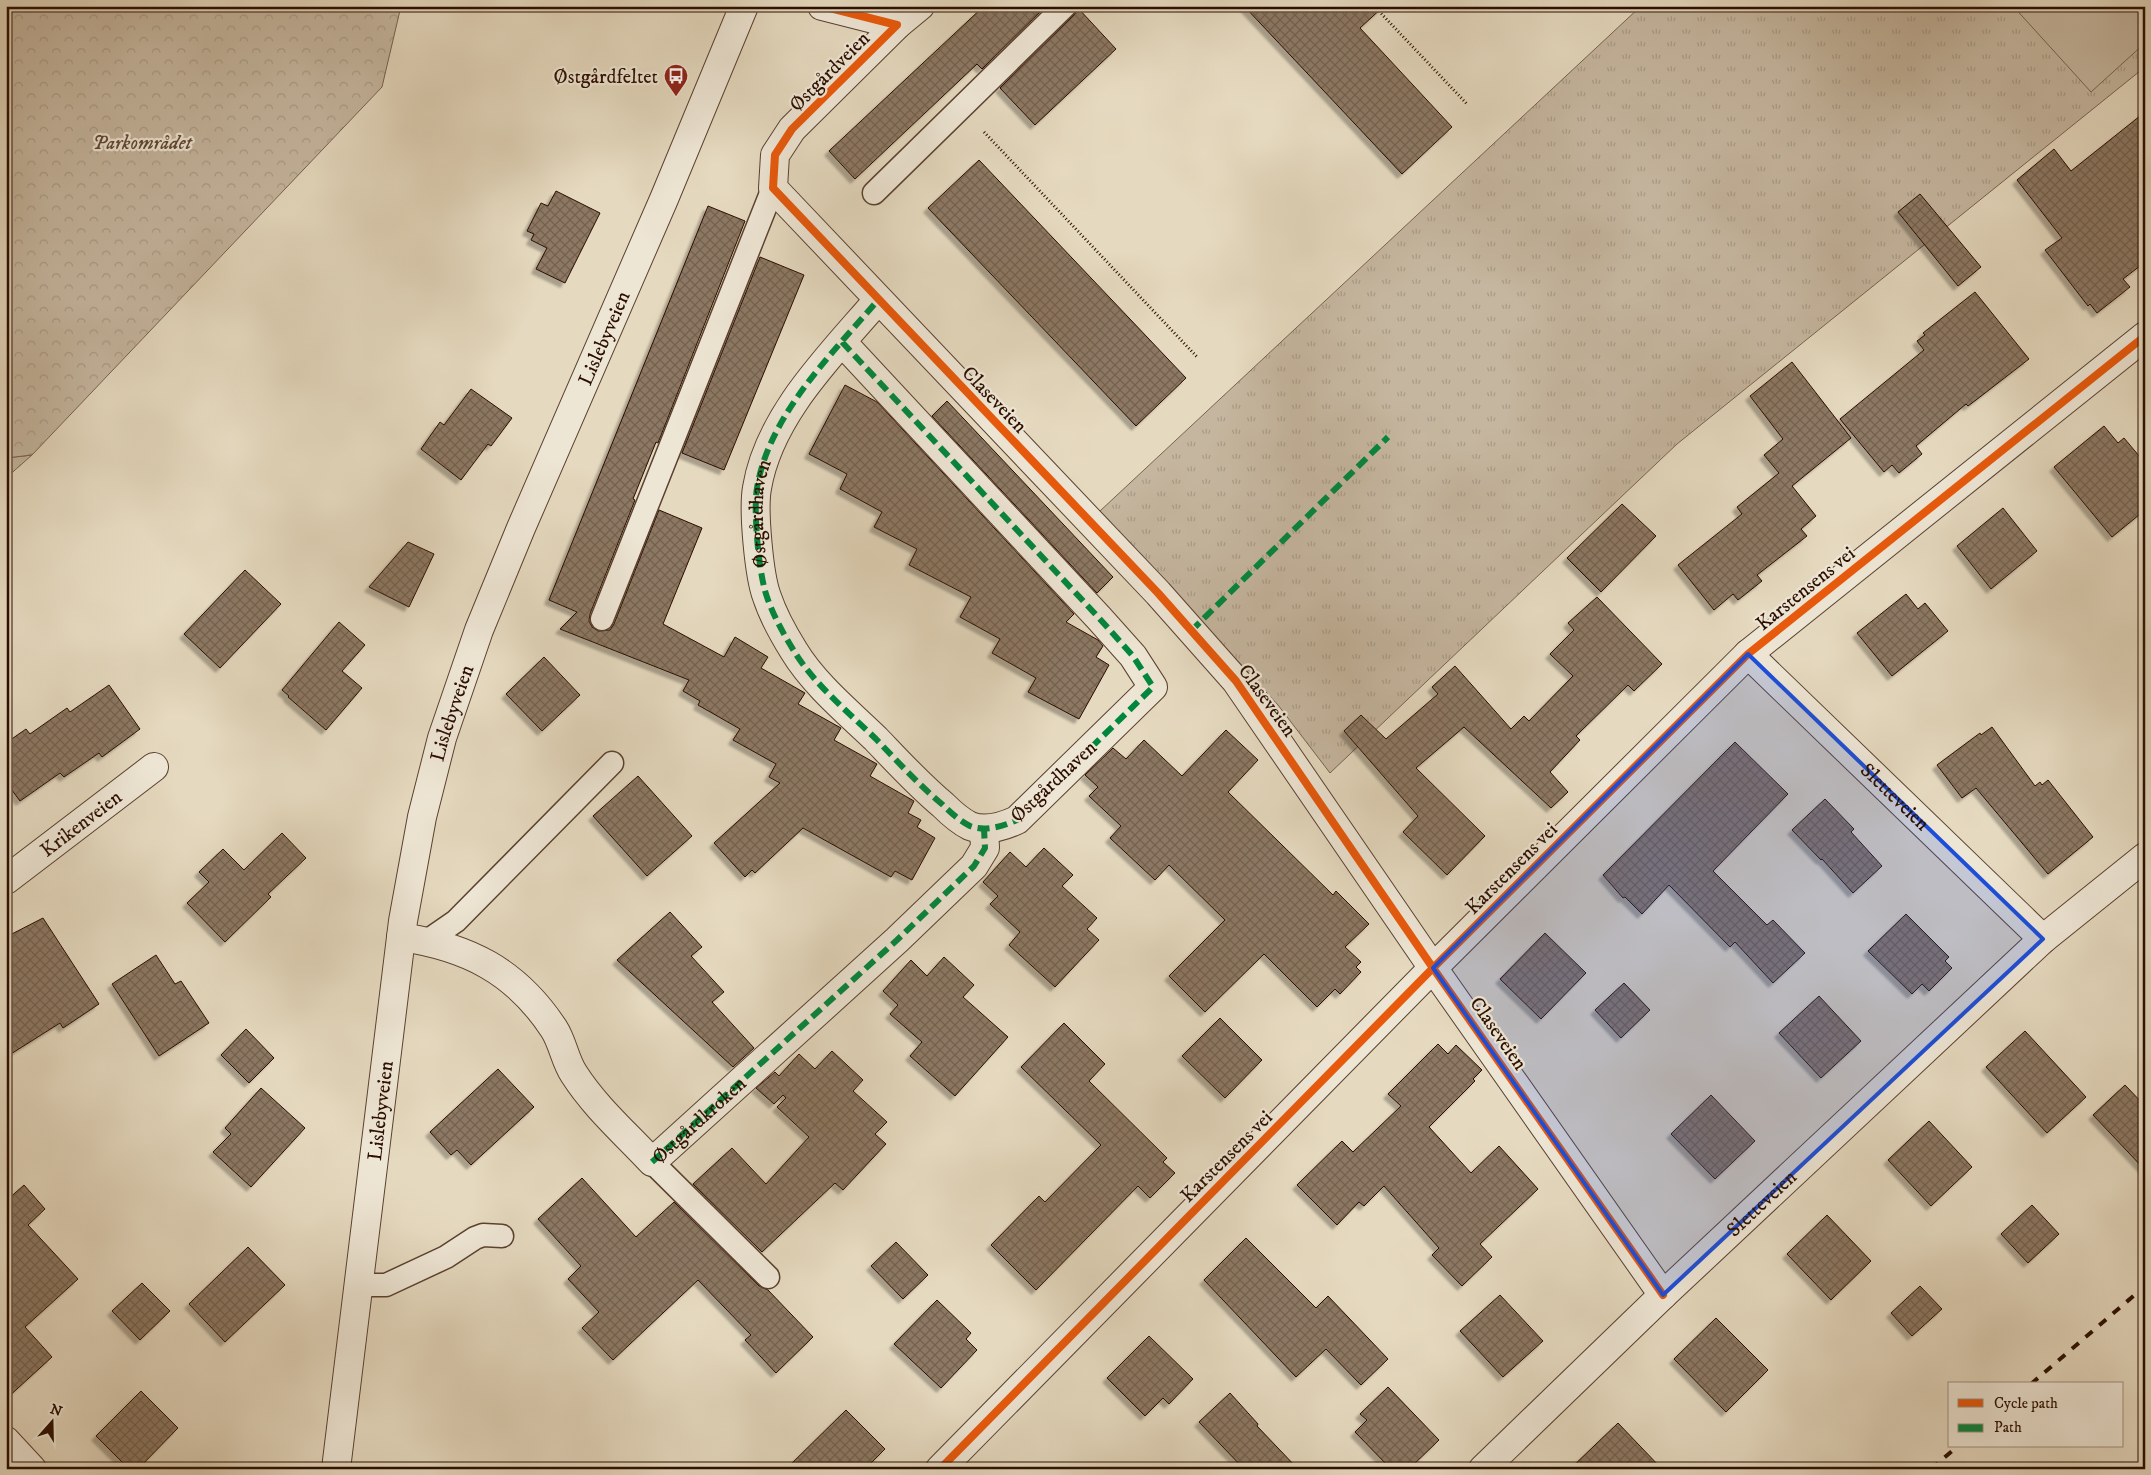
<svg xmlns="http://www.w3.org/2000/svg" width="2151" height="1475" font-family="'IM FELL DW Pica',serif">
<defs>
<pattern id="grass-tufts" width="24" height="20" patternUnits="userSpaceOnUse" patternTransform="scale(1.25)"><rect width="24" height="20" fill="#c5b69f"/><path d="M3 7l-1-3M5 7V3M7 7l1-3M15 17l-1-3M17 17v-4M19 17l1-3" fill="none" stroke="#a99b87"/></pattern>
<pattern id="forest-firs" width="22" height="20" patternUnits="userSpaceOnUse" patternTransform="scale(1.25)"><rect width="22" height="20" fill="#c5b69f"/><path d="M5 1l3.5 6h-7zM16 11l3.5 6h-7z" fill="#a99b87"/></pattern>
<pattern id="park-crowns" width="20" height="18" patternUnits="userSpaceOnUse" patternTransform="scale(1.25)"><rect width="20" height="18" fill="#c5b69f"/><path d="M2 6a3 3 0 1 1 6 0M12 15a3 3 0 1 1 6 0" fill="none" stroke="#a99b87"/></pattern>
<pattern id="building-cross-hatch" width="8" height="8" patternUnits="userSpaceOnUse" patternTransform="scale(1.25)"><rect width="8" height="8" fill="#8c7863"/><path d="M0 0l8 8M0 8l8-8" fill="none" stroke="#73614f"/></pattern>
<filter id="shadow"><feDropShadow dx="-4.5" dy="4.5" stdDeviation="1" flood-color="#0004"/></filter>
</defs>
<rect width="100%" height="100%" fill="#e5d9bf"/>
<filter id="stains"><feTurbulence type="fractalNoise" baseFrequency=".004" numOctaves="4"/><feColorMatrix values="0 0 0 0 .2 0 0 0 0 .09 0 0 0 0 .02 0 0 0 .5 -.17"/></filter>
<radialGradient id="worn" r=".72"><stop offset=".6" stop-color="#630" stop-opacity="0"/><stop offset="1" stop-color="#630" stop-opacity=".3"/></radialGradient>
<path fill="url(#grass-tufts)" stroke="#786250" d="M 1641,6 L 2145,6 L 2145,67 L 1677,444 L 1330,773 L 1278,705 L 1100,511 Z"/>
<path fill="url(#forest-firs)" stroke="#786250" d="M 32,455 L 6,478 L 6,458 Z"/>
<path fill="url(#park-crowns)" stroke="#786250" d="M 6,6 L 401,6 L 382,87 L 32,455 L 6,458 Z"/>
<path fill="#c5b69f" stroke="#786250" d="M 2013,6 L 2145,6 L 2145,43 L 2091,92 Z"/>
<path fill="url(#building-cross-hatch)" stroke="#2b0e00" filter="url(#shadow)" d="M 984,6 L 1046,6 L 982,69 L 977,64 L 855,179 L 829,151 Z
M 1244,6 L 1384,6 L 1360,28 L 1452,127 L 1402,174 Z
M 1078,8 L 1116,49 L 1035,125 L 1000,88 L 1074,15 Z
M 2145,112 L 2145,262 L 2123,279 L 2130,287 L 2097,313 L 2090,304 L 2088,306 L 2045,250 L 2062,238 L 2017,180 L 2054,149 L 2071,171 Z
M 979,160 L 1186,378 L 1136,426 L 928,208 Z
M 556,191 L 600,213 L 565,283 L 536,269 L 547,248 L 531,240 L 534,234 L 527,231 L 541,203 L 548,206 Z
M 1920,194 L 1981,267 L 1958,286 L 1898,212 Z
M 708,206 L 745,221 L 658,443 L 656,442 L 633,499 L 635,500 L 590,614 L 589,621 L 592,627 L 598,631 L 610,630 L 614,624 L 659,510 L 702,528 L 663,624 L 724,657 L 735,637 L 768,657 L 761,668 L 805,693 L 798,704 L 841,728 L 834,740 L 877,764 L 870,776 L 914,801 L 908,813 L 921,820 L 917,827 L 935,838 L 912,880 L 895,871 L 891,877 L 803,828 L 755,873 L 752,870 L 745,877 L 714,843 L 780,783 L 769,777 L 776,764 L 733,740 L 740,729 L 698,705 L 700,701 L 683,691 L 689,680 L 560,629 L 577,612 L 549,600 Z
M 760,257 L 804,275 L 724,470 L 682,453 Z
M 1975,292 L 2029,359 L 1976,400 L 1968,406 L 1966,404 L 1916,446 L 1922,454 L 1899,473 L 1892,465 L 1884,472 L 1840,419 L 1924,350 L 1917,341 L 1925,335 L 1923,333 Z
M 1792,362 L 1851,438 L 1792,486 L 1816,516 L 1801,529 L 1807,536 L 1757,575 L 1762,581 L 1738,600 L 1733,594 L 1714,610 L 1678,565 L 1742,514 L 1737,507 L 1779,473 L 1764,455 L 1783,439 L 1750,396 Z
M 845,385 L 877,402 L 1074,614 L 1066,622 L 1098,640 L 1103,646 L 1096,657 L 1109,665 L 1079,719 L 1028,692 L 1036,678 L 992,653 L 1000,639 L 960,617 L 971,597 L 909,565 L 917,549 L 874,527 L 882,512 L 840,489 L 847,474 L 809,454 Z
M 471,389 L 512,418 L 491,446 L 488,444 L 461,480 L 421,449 L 440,422 L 444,425 Z
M 947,401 L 1113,577 L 1097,593 L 932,416 Z
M 2104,426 L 2118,443 L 2124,438 L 2145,463 L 2145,510 L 2112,537 L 2054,467 Z
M 1622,504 L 1656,536 L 1601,592 L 1567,558 Z
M 2003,508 L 2037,551 L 1991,589 L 1957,546 Z
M 408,542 L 434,554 L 409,607 L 369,587 Z
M 245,570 L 281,604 L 220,668 L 184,634 Z
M 1906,594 L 1918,609 L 1925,603 L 1948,631 L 1892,676 L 1857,633 Z
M 1597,597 L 1662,664 L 1634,691 L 1628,685 L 1576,736 L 1580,740 L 1550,772 L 1568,792 L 1551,808 L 1464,727 L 1416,768 L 1485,836 L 1447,875 L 1403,832 L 1418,816 L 1344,731 L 1361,715 L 1386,739 L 1438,694 L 1432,687 L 1455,666 L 1511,729 L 1524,716 L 1529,721 L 1573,676 L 1550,654 L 1574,630 L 1568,623 Z
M 339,622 L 365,645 L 342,671 L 362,688 L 326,730 L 288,697 L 289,696 L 282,690 Z
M 544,657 L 580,695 L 542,731 L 506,694 Z
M 109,685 L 140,729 L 102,757 L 99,753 L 64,777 L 60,773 L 20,801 L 6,782 L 6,743 L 26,729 L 30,734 L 67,708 L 70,712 Z
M 1992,727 L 2035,786 L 2040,782 L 2042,785 L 2048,780 L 2093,837 L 2048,874 L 1976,788 L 1962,798 L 1937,765 L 1980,733 L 1981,735 Z
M 1226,730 L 1258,760 L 1228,792 L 1333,895 L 1336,891 L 1369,924 L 1345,947 L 1361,962 L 1356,967 L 1361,972 L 1340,994 L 1335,989 L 1317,1007 L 1264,954 L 1205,1012 L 1169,976 L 1225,920 L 1169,865 L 1155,880 L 1110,838 L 1121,826 L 1089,796 L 1098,787 L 1085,775 L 1113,748 L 1126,759 L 1144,740 L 1182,776 Z
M 1735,742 L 1788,794 L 1713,871 L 1767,925 L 1773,920 L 1805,953 L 1773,983 L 1735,942 L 1730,947 L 1669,885 L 1642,914 L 1625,897 L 1623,898 L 1603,875 Z
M 638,776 L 692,836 L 647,876 L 593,816 Z
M 1825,799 L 1854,829 L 1851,832 L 1882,866 L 1853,893 L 1822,859 L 1821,860 L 1792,830 Z
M 282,833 L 306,858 L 268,894 L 271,897 L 225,942 L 187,903 L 209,882 L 199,872 L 223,849 L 244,870 Z
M 1044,848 L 1073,875 L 1062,886 L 1097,918 L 1087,929 L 1099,940 L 1055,987 L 1009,945 L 1020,932 L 990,904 L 998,896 L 983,882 L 1010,852 L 1026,867 Z
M 670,912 L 702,947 L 691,956 L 724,992 L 712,1002 L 754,1048 L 733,1067 L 617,960 Z
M 1906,914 L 1949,957 L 1945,961 L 1952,968 L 1929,991 L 1922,984 L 1912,994 L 1868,951 Z
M 43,918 L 99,1004 L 63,1028 L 60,1023 L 6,1057 L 6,937 Z
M 1545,933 L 1586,973 L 1541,1019 L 1500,979 Z
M 156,955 L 175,984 L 181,981 L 209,1023 L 159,1056 L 112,984 Z
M 944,957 L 974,985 L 963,997 L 1008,1037 L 955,1096 L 910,1056 L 922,1042 L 890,1014 L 898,1005 L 883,991 L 911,960 L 927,976 Z
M 1624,983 L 1650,1010 L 1621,1038 L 1595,1010 Z
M 1819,996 L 1861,1041 L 1821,1078 L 1779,1033 Z
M 1220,1018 L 1262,1060 L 1225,1098 L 1182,1056 Z
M 1064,1023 L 1105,1064 L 1089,1081 L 1167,1158 L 1163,1162 L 1175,1173 L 1150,1198 L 1138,1186 L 1036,1290 L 991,1245 L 1039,1196 L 1045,1202 L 1101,1145 L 1021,1067 Z
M 246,1029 L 274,1058 L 249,1083 L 221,1055 Z
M 2025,1031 L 2086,1097 L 2047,1133 L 1986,1067 Z
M 1438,1044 L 1448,1054 L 1456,1045 L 1482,1070 L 1473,1079 L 1475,1081 L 1429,1127 L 1471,1173 L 1499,1146 L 1538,1189 L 1480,1244 L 1492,1257 L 1462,1286 L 1432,1255 L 1439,1248 L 1384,1186 L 1364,1206 L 1359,1202 L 1337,1225 L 1297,1185 L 1342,1141 L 1353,1152 L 1401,1106 L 1388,1094 Z
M 832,1051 L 863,1080 L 853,1091 L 887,1122 L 875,1134 L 886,1144 L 843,1190 L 835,1183 L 762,1252 L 693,1184 L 732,1148 L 766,1184 L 809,1137 L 777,1107 L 786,1098 L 783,1095 L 774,1104 L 756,1088 L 775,1072 L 779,1076 L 799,1054 L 815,1069 Z
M 498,1069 L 534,1107 L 471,1165 L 457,1150 L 451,1155 L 430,1132 Z
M 2125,1085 L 2145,1106 L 2145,1170 L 2093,1115 Z
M 261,1088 L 305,1128 L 251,1187 L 213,1152 L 231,1134 L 225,1128 Z
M 1711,1095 L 1755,1141 L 1715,1179 L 1671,1134 Z
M 1929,1121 L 1972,1167 L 1931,1206 L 1888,1160 Z
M 582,1178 L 636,1237 L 674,1202 L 759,1286 L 768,1290 L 813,1337 L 776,1373 L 745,1340 L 751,1335 L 698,1280 L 613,1360 L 582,1328 L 599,1312 L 568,1279 L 581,1266 L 538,1219 Z
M 24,1185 L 45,1209 L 28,1225 L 78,1279 L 25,1327 L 52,1357 L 6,1399 L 6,1201 Z
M 2032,1205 L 2059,1234 L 2028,1263 L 2001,1234 Z
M 1827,1215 L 1871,1261 L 1831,1300 L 1787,1254 Z
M 1246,1238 L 1316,1308 L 1328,1296 L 1388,1359 L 1361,1385 L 1326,1349 L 1296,1377 L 1204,1280 Z
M 896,1242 L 928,1275 L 903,1299 L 871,1266 Z
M 248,1247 L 285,1285 L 225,1342 L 189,1304 Z
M 142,1283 L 170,1311 L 140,1340 L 112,1311 Z
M 1920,1286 L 1942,1309 L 1912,1336 L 1891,1313 Z
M 1500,1295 L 1543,1341 L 1503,1377 L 1460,1331 Z
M 937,1300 L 971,1333 L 966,1339 L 977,1350 L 941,1388 L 894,1344 Z
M 1716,1318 L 1768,1370 L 1726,1412 L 1674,1359 Z
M 1149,1336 L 1193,1379 L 1169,1404 L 1163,1398 L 1145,1416 L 1107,1378 Z
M 1388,1387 L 1439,1440 L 1409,1469 L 1391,1469 L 1355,1432 L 1367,1420 L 1360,1414 Z
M 141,1391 L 178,1428 L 138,1469 L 129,1469 L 96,1436 Z
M 1230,1393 L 1258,1424 L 1257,1426 L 1298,1469 L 1244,1469 L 1199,1422 Z
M 846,1410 L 885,1449 L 865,1469 L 786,1469 Z
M 1618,1423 L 1662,1469 L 1570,1469 Z"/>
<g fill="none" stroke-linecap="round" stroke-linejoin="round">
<defs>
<path id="service" d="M 874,193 L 1065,6
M 602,619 L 773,188
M 427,941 L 456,921 L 612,763
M 652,1162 L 768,1277
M 359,1285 L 386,1285 L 446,1257 L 475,1238 L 483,1235 L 502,1236"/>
<g id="minor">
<path d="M 822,6 L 897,25 L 792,129 L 775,155 L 773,188 L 1158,593 L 1236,681 L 1433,968 L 1663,1295"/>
<path d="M 897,25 L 920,6"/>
<path d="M 842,342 L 1099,618 L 1133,656 L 1153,687 L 1017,820 C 1004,826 985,832 970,826 C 960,821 951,813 943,805 C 919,785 898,762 876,739 C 848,712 814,684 794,651 C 784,635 773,615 767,597 C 759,576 753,510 757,488 C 769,415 831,355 878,300"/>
<path id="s1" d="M 1748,654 L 2043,939"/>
<path id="s2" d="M 6,880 L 154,767"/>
<path id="s3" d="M 401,937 C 468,947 516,971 554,1029 C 563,1043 565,1061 574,1074 C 595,1107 626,1134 652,1162 L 897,940 L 974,866 L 985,848 L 984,829"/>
<path d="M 6,1441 L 32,1469"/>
<path d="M 940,1469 L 1433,968 L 1748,654 L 2145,336"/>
<path id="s4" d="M 1483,1469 L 1663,1295 L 2043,939 L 2145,857"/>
</g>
<g id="tertiary">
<path id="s5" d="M 336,1469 L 403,921 L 422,817 L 442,738 L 479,630 L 521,528 L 664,199 L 744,6"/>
</g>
</defs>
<use href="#service" stroke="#5a4130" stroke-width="25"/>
<use href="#minor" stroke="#5a4130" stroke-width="30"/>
<use href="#tertiary" stroke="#5a4130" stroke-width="30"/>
<path stroke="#2b0e00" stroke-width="3" stroke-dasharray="1 2.5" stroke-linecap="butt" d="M 1374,6 L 1467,104
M 984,132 L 1198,358"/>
<use href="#service" stroke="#eee6d5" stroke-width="22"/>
<use href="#minor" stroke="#eee6d5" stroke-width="28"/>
<use href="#tertiary" stroke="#eee6d5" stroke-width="28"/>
<path stroke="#2b0e00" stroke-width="4" stroke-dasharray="9 9" stroke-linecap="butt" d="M 2031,1384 L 2145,1286
M 1931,1469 L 1958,1446"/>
<g stroke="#00873e" stroke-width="6" stroke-dasharray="12 6" stroke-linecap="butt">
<path id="s6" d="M 842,342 L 1099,618 L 1133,656 L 1153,687 L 1017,820 C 1004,826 985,832 970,826 C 960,821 951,813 943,805 C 919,785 898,762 876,739 C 848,712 814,684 794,651 C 784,635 773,615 767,597 C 759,576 753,510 757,488 C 769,415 831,355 878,300"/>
<path d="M 1191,631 L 1388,437"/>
<path d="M 652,1162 L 897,940 L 974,866 L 985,848 L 984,829"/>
</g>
<defs>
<path id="cycleway" d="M 822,6 L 897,25 L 792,129 L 775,155 L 773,188 L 1158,593 L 1236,681 L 1433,968 L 1663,1295
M 940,1469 L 1433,968 L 1748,654 L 2145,336"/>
</defs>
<use href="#cycleway" stroke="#eee6d5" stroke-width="11"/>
<use href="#cycleway" stroke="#e8590c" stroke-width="8"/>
</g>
<path fill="#1d4ed8" fill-opacity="0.2" stroke="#1d4ed8" stroke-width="4" stroke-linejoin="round" d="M 1748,654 L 2043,939 L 1663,1295 L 1433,968 Z"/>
<defs>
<symbol id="bus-pin" viewBox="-11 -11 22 30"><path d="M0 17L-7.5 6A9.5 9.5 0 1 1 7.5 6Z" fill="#8f2418" stroke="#eee6d5"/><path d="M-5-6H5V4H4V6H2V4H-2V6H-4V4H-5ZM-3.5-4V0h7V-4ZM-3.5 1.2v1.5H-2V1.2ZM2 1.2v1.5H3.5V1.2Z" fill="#fff"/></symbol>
</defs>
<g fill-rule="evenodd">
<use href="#bus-pin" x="662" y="62" width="28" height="38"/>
</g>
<g text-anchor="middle" stroke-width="4.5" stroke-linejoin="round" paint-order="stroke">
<g font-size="20" fill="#2b0e00" stroke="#eee6d5">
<text transform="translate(829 71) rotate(-45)" y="7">Østgårdveien</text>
<text dy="7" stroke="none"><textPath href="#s5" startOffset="1171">Lislebyveien</textPath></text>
<text transform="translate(995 399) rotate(46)" y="7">Claseveien</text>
<text dy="7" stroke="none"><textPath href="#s6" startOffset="1098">Østgårdhaven</textPath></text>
<text transform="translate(1805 588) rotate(-39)" y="7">Karstensens vei</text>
<text transform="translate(1268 700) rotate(54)" y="7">Claseveien</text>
<text dy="7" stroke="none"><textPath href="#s5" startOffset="766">Lislebyveien</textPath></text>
<text transform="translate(1053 781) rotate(-43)" y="7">Østgårdhaven</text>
<text dy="7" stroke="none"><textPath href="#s1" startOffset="205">Sletteveien</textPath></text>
<text dy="7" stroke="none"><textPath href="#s2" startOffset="94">Krikenveien</textPath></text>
<text transform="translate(1511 868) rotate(-45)" y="7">Karstensens vei</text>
<text transform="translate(1499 1033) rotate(55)" y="7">Claseveien</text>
<text dy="7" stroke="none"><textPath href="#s5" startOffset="361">Lislebyveien</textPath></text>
<text dy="7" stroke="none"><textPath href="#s3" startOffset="415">Østgårdkroken</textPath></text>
<text transform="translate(1226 1156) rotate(-45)" y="7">Karstensens vei</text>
<text dy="7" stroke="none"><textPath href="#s4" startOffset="385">Sletteveien</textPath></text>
</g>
<g font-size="20" fill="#2b0e00" stroke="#eee6d5" text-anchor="end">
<text x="658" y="83">Østgårdfeltet</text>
</g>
<g font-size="20" font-style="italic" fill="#614938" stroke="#eee6d5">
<text x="142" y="149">Parkområdet</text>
</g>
</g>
<rect width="2151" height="1475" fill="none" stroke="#e5d9bf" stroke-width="25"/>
<rect x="8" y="8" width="2136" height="1460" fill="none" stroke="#2b0e00" stroke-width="2.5"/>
<rect x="12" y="12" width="2126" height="1450" fill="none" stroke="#2b0e00"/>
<rect x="1948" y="1382" width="175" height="65" fill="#eee6d5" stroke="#a09080"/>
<rect x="1958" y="1399" width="25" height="8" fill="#e8590c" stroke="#a09080"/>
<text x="1994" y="1408" font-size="15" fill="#2b0e00">Cycle path</text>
<rect x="1958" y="1424" width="25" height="8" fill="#00873e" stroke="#a09080"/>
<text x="1994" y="1432" font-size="15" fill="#2b0e00">Path</text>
<g transform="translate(52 1422) rotate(20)" stroke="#eee6d5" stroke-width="4" paint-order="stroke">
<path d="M0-4L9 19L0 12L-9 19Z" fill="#2b0e00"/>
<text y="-8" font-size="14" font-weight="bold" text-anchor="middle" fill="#2b0e00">N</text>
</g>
<rect width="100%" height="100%" filter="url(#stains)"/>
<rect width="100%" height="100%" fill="url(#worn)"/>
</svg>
